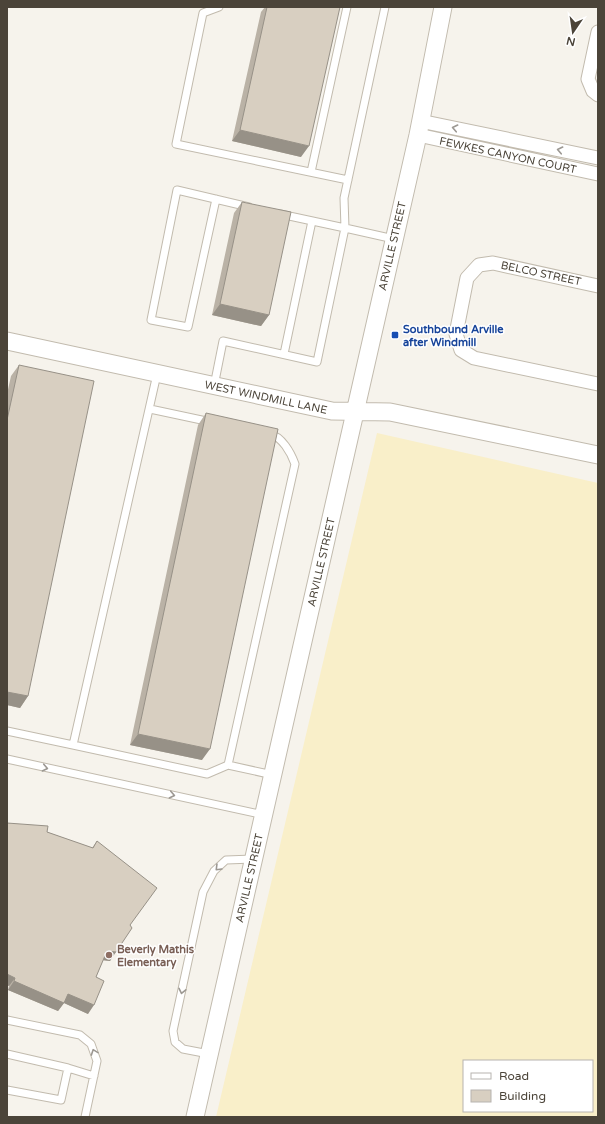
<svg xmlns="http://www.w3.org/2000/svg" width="605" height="1124" font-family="'Varela Round',sans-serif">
<rect width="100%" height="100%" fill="#f6f3ec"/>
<path fill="#f9efc9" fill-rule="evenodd" d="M 377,433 L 598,483 L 598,1117 L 216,1117 ZM 464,1061 L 592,1061 L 592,1111 L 464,1111 Z"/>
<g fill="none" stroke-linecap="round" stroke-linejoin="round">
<defs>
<path id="service" d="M 219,7 L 203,13 L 176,144 L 348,180
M 311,172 L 347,7
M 216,199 L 188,327 L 151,320 L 177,190 L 249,207
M 280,214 L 345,228 L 344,198 L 385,7
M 284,354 L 312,221
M 157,374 L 73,745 L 207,774 L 228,765 L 273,775
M 214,386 L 223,341 L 317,362 L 345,228 L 394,239
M 150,409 L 211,422
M 7,731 L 73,745
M 7,759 L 264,815
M 228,765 L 295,464 C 291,453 282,436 269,434
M 7,1020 L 80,1035 L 91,1044 L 97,1061 L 85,1117
M 7,1054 L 68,1068 L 94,1076
M 209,1054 L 183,1049 L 175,1042 L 173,1031 L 203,892 L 214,871 L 226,860 L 253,859
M 7,1090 L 61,1100 L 68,1068"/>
<path id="minor" d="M 598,32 L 588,79 L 593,91 L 598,95
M 420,121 L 598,158
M 418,135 L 598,174
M 598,286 L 493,263 L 479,265 L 467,278 L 456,334 L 461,350 L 474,358 L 598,384"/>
<path id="tertiary" d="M 7,341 L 332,411 L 390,412 L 598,455
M 195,1117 L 418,135 L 443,7"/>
</defs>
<use href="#service" stroke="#c2bbae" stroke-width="9"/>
<use href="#minor" stroke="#c2bbae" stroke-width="15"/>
<use href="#tertiary" stroke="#c2bbae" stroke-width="19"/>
<use href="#service" stroke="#fff" stroke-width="7"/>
<use href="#minor" stroke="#fff" stroke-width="13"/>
<use href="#tertiary" stroke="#fff" stroke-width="17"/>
</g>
<path fill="#bab2a6" d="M 265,7 L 267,7 L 301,157 L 232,141 L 261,12 Z
M 242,202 L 269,315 L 261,326 L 212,315 L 234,213 Z
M 19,365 L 28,696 L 20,708 L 7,705 L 7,394 L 11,376 Z
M 206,413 L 202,760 L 130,745 L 198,425 Z
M 7,823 L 47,832 L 92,848 L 97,841 L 130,925 L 110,961 L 103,960 L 96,977 L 88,1014 L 64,1003 L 58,1011 L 8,990 L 9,986 L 7,985 Z"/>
<path fill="#979187" d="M 240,130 L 309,146 L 301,157 L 232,141 Z
M 220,304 L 269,315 L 261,326 L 212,315 Z
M 7,692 L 28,696 L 20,708 L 7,705 Z
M 138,734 L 210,749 L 202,760 L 130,745 Z
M 107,951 L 116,952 L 110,961 L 101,960 Z
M 7,974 L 15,978 L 9,986 L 7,985 Z
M 14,981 L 68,994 L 94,1005 L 88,1014 L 64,1003 L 58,1011 L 8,990 Z"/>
<path fill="#d8cfc1" stroke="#979187" d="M 267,7 L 340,7 L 309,146 L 240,130 Z
M 242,202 L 291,212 L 269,315 L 220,304 Z
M 19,365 L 94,381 L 28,696 L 7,692 L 7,420 Z
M 206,413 L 278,429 L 210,749 L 138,734 Z
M 7,823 L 48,826 L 47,832 L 93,848 L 97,841 L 157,888 L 130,925 L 132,928 L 116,952 L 107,951 L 96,977 L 104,981 L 94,1005 L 68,994 L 64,1003 L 14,981 L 15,978 L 7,974 Z"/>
<defs><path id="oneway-chevron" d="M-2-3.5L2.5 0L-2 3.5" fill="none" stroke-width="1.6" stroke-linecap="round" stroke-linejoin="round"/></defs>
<g stroke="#9c9892">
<use href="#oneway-chevron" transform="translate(455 128) rotate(-168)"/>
<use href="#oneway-chevron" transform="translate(560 150) rotate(-168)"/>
<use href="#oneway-chevron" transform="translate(45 768) rotate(12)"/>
<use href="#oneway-chevron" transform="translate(172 795) rotate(12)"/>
<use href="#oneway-chevron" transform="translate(218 868) rotate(135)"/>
<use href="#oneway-chevron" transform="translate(182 991) rotate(102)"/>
<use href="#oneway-chevron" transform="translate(94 1052) rotate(-110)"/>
</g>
<rect fill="#1a4fb4" stroke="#fff" stroke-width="1.5" x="391" y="331" width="8" height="8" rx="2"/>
<circle fill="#8d6e63" stroke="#fff" stroke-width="1.5" cx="109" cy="955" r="4"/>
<g text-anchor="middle" stroke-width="3" stroke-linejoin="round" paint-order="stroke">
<g font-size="11" fill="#4b4439" stroke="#fff">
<text transform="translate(508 155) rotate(12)" y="4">FEWKES CANYON COURT</text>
<text transform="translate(392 246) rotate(-77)" y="4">ARVILLE STREET</text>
<text transform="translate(541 273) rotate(12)" y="4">BELCO STREET</text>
<text transform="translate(266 397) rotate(12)" y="4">WEST WINDMILL LANE</text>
<text transform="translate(321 562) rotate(-77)" y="4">ARVILLE STREET</text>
<text transform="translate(249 878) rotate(-77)" y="4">ARVILLE STREET</text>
</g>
<g font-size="11" font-weight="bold" fill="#164399" stroke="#fff" text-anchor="start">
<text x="403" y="333">Southbound Arville<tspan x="403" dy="13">after Windmill</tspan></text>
</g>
<g font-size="11" font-weight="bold" fill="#785e54" stroke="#fff" text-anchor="start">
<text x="117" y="953">Beverly Mathis<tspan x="117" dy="13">Elementary</tspan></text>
</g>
</g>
<rect width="605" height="1124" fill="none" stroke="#4b4439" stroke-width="16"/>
<rect x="463" y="1060" width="130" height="52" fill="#ffffff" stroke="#b7b4b0"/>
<rect x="471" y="1073" width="20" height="6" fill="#ffffff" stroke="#b7b4b0"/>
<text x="499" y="1080" font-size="12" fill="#4b4439">Road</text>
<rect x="471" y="1090" width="20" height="12" fill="#d8cfc1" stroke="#b7b4b0"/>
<text x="499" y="1100" font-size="12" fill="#4b4439">Building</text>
<g transform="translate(573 32) rotate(193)" stroke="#ffffff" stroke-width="3" paint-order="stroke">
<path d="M0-3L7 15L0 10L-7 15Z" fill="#4b4439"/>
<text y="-6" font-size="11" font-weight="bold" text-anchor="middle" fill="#4b4439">N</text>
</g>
</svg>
